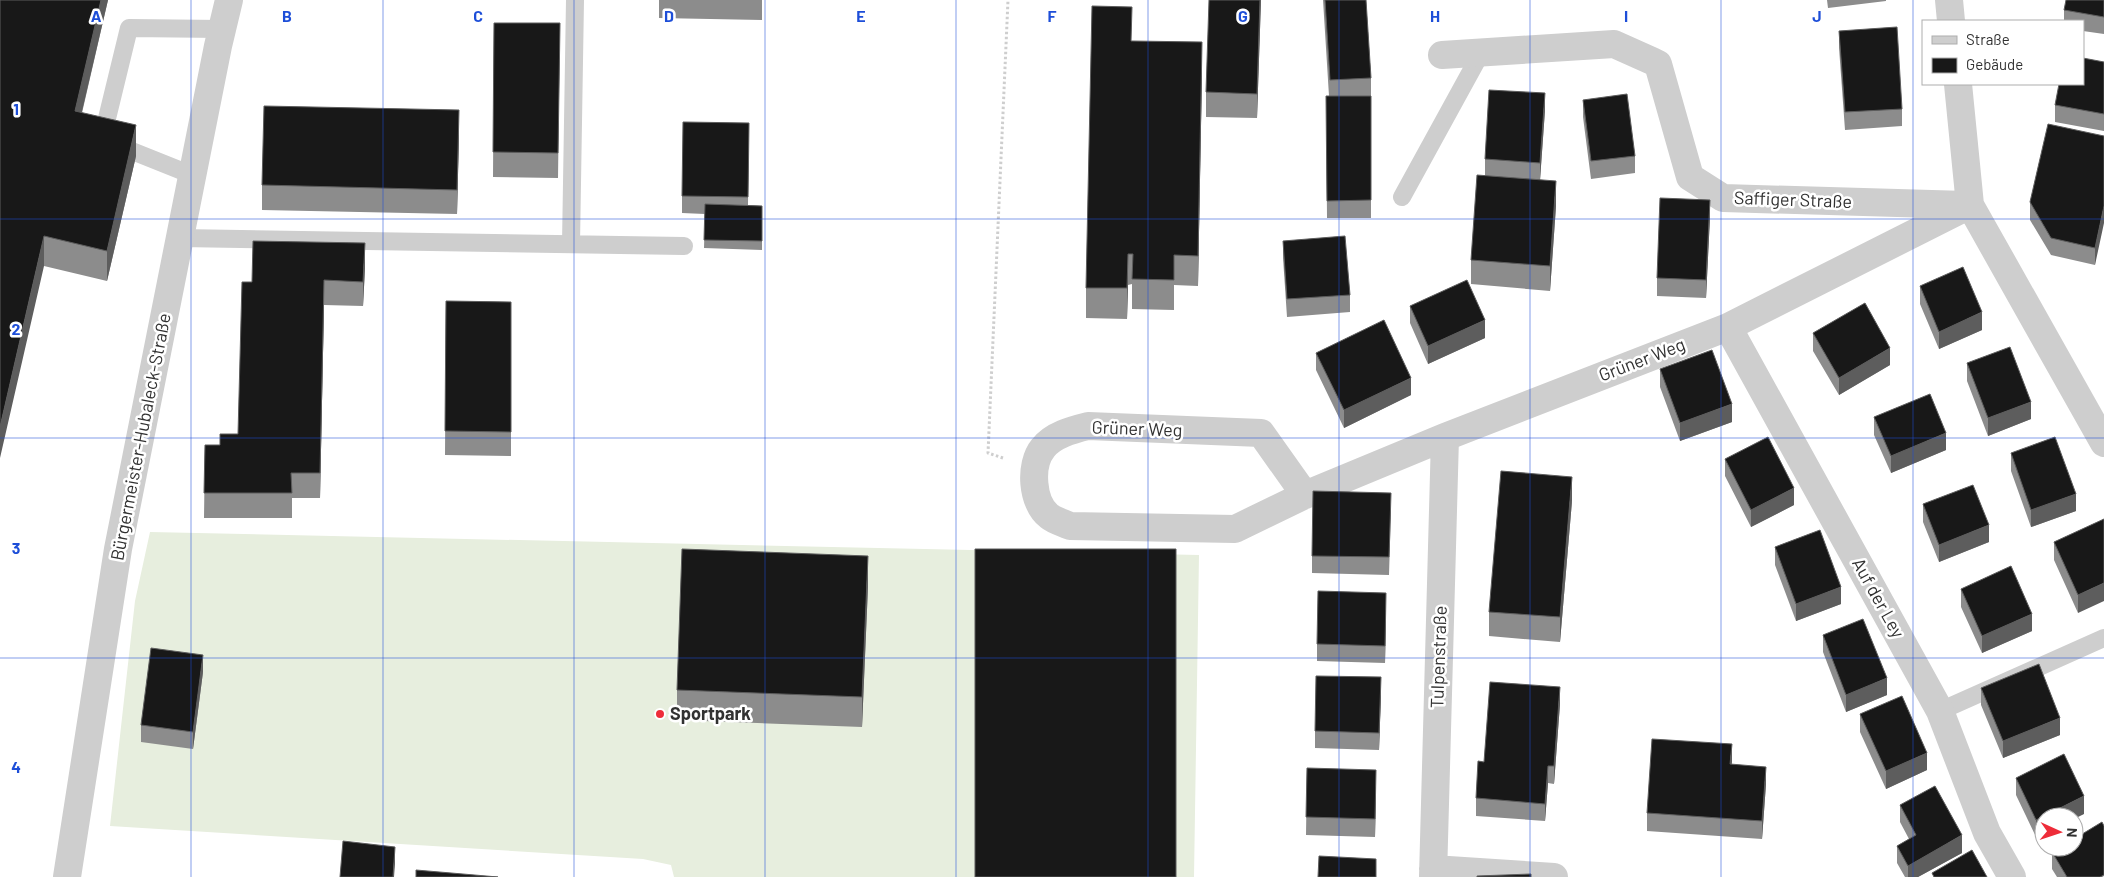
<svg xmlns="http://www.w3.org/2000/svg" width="2104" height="877" font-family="Barlow,sans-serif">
<rect width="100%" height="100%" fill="#fff"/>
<path fill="#e7eede" d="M 150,532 L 1199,555 L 1194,877 L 674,877 L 671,865 L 643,859 L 110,826 L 135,601 Z"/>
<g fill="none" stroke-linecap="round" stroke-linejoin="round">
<path stroke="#cecece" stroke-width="3" stroke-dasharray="2.5 2.5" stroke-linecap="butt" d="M 1003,458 L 988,453 L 1008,0"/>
<path stroke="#cecece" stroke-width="18" d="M 192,175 L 102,139 L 129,28 L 222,29
M 1402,197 L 1481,53
M 180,238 L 684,246
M 571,244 L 575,0
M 1940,711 L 2104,638"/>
<path stroke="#cecece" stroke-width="28" d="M 1949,0 L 1951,21
M 1442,55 L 1614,44 L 1652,61 L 1658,64 L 1690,177 L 1723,198 L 1966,205
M 1958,84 L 1970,205 L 2104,443
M 1728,327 L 1940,711 L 1987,833 L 2012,877
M 1305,495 L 1261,433 L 1088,426 C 1072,430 1053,435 1043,448 C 1029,465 1032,503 1049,516 C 1055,521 1064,523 1070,526 L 1235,529 L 1305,495 L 1445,437 L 1728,327 L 1970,205
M 1433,869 L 1554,877
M 67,877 L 118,549 L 218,46 L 229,0
M 1433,877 L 1445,437"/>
</g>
<path fill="#8c8c8c" d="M 0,0 L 108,0 L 82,113 L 136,156 L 107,281 L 44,266 Z
M 659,0 L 762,0 L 762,20 L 659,18 Z
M 1261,0 L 1257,118 L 1206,117 L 1206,92 Z
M 1323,0 L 1366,0 L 1371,78 L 1371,218 L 1327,218 L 1326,96 L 1329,96 Z
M 1827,0 L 1886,0 L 1886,1 L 1828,8 Z
M 2104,0 L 2104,34 L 2083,31 L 2083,21 L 2064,21 L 2064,10 Z
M 494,23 L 560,23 L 558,178 L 493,177 Z
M 1839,31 L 1902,109 L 1902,126 L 1845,130 L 1839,48 Z
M 1132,41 L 1202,73 L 1198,286 L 1174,285 L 1174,310 L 1132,309 L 1132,284 L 1128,285 L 1127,319 L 1086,318 L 1086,288 Z
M 2104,62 L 2104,131 L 2055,122 L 2055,105 Z
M 1583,100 L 1635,156 L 1635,173 L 1591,179 L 1583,117 Z
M 1545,110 L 1540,180 L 1556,206 L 1550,291 L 1471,284 L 1471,260 L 1485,176 L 1485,159 Z
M 749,123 L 748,205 L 762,206 L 762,250 L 704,248 L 705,214 L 682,213 L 682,196 Z
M 459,135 L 457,214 L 262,210 L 262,185 Z
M 2104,136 L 2095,265 L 2051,255 L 2030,220 L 2030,202 Z
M 1710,217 L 1706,298 L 1657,296 L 1657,278 Z
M 1283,241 L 1350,295 L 1350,312 L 1287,317 L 1283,258 Z
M 365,268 L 363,306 L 324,305 L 320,498 L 292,498 L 292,518 L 204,518 L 205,445 L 220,445 L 238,434 L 252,282 Z
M 1920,286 L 1982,330 L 1939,349 L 1920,304 Z
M 446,301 L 511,302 L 511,456 L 445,455 Z
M 1410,306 L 1485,338 L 1428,364 L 1410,323 Z
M 1813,333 L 1890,365 L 1839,395 L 1813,351 Z
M 1316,353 L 1411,395 L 1344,428 L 1316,370 Z
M 1967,363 L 2031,419 L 1988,436 L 1967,381 Z
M 1660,369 L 1732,422 L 1680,441 L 1660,387 Z
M 1874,417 L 1946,450 L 1891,473 L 1874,435 Z
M 2011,453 L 2076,511 L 2031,527 L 2011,471 Z
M 1725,459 L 1794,505 L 1751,527 L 1725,476 Z
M 1572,501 L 1560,642 L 1489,636 L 1489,612 Z
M 1923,504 L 1989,542 L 1939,562 L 1923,522 Z
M 1391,510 L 1389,575 L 1312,573 L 1312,556 Z
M 2104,519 L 2078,613 L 2054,560 L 2054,542 Z
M 1775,547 L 1841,604 L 1796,621 L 1775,565 Z
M 868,586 L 862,727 L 677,720 L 677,690 Z
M 1961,589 L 2032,631 L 1982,653 L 1961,607 Z
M 1386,610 L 1385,663 L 1317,661 L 1317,644 Z
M 1823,635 L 1887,695 L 1846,712 L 1823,652 Z
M 203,672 L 193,749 L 141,742 L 141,725 Z
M 1981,688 L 2060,735 L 2003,758 L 1981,705 Z
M 1381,695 L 1379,750 L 1315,748 L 1315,731 Z
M 1560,704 L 1554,784 L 1548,783 L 1545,821 L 1476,816 L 1476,798 L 1484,762 Z
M 1860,714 L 1927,770 L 1886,789 L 1860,732 Z
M 1731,764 L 1766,784 L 1762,839 L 1647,831 L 1647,813 Z
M 1307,768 L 1376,787 L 1375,837 L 1306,835 Z
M 2016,778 L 2084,814 L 2044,817 L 2044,833 L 2036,837 L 2016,795 Z
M 1900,805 L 1962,853 L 1918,877 L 1905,877 L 1897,863 L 1897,846 L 1909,839 L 1900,822 Z
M 2052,852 L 2104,877 L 2057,877 L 2052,869 Z"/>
<path fill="#5d5d5d" d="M 101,0 L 108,0 L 75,141 L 75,111 Z
M 1260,0 L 1261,0 L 1257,118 L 1257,94 Z
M 1202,42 L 1202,73 L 1198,286 L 1198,256 Z
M 1545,93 L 1545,110 L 1540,180 L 1540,163 Z
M 459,110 L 459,135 L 457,214 L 457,190 Z
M 136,125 L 136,156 L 107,281 L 107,251 Z
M 1556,181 L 1556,206 L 1550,291 L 1550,266 Z
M 1710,200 L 1710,217 L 1706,298 L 1706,280 Z
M 2104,206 L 2104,223 L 2095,265 L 2095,248 Z
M 44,236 L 44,266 L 0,458 L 0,427 Z
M 365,243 L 365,268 L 363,306 L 363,282 Z
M 1128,254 L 1128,285 L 1127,319 L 1127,288 Z
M 324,280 L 324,305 L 320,498 L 320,473 Z
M 1982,312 L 1982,330 L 1939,349 L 1939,332 Z
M 1485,320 L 1485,338 L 1428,364 L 1428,346 Z
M 1890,348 L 1890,365 L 1839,395 L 1839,378 Z
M 1411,378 L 1411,395 L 1344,428 L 1344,410 Z
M 2031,402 L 2031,419 L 1988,436 L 1988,418 Z
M 1732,404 L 1732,422 L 1680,441 L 1680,423 Z
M 1946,433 L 1946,450 L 1891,473 L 1891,456 Z
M 1572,477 L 1572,501 L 1560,642 L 1560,617 Z
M 1794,488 L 1794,505 L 1751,527 L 1751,510 Z
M 2076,494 L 2076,511 L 2031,527 L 2031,510 Z
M 1989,525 L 1989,542 L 1939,562 L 1939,545 Z
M 868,556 L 868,586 L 862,727 L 862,697 Z
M 2104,583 L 2104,601 L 2078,613 L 2078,595 Z
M 1841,587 L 1841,604 L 1796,621 L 1796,604 Z
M 1386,593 L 1386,610 L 1385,663 L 1385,646 Z
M 2032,614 L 2032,631 L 1982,653 L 1982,636 Z
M 203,655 L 203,672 L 193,749 L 193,732 Z
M 1381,677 L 1381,695 L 1379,750 L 1379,733 Z
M 1887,678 L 1887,695 L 1846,712 L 1846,695 Z
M 1560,687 L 1560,704 L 1554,784 L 1554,766 Z
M 2060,718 L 2060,735 L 2003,758 L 2003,741 Z
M 1732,744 L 1732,762 L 1730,781 L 1730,764 Z
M 1927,753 L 1927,770 L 1886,789 L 1886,771 Z
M 1548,766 L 1548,783 L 1545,821 L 1545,804 Z
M 1766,767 L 1766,784 L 1762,839 L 1762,821 Z
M 1376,770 L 1376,787 L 1375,837 L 1375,819 Z
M 2084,796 L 2084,814 L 2074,819 L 2074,817 L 2044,817 L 2044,833 L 2036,837 L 2036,820 Z
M 1962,835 L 1962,853 L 1918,877 L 1908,877 L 1908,866 Z
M 395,847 L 395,864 L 394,877 L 393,877 Z"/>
<path fill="#181818" stroke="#5d5d5d" d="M 0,0 L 101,0 L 75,111 L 136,125 L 107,251 L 44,236 L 0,427 Z
M 1209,0 L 1260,0 L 1257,94 L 1206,92 Z
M 1325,0 L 1366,0 L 1371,78 L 1330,80 Z
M 2066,0 L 2104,0 L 2104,17 L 2064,10 Z
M 1092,6 L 1132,7 L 1131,41 L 1202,42 L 1198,256 L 1174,255 L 1174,280 L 1132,279 L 1133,254 L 1128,254 L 1127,288 L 1086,288 Z
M 494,23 L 560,23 L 558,153 L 493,152 Z
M 1897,27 L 1902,109 L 1845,112 L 1839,31 Z
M 2083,58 L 2104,62 L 2104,114 L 2055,105 L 2059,84 L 2083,84 Z
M 1489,90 L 1545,93 L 1540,163 L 1485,159 Z
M 1627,94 L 1635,156 L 1591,161 L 1583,100 Z
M 1326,96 L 1371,96 L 1371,200 L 1327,201 Z
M 264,106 L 459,110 L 457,190 L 262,185 Z
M 683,122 L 749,123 L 748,197 L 682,196 Z
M 2048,124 L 2104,136 L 2104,206 L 2095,248 L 2051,238 L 2030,202 Z
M 1477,175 L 1556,181 L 1550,266 L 1471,260 Z
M 1660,198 L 1710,200 L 1706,280 L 1657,278 Z
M 705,204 L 762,206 L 762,241 L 704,240 Z
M 1345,236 L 1350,295 L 1287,299 L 1283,241 Z
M 253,241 L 365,243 L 363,282 L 324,280 L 320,473 L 291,473 L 292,493 L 204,493 L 205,445 L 220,445 L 220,434 L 238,434 L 242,282 L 252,282 Z
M 1963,267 L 1982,312 L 1939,332 L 1920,286 Z
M 1467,280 L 1485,320 L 1428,346 L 1410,306 Z
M 446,301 L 511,302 L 511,432 L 445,431 Z
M 1865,303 L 1890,348 L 1839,378 L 1813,333 Z
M 1384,320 L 1411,378 L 1344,410 L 1316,353 Z
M 2010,347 L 2031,402 L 1988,418 L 1967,363 Z
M 1712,350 L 1732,404 L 1680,423 L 1660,369 Z
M 1930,394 L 1946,433 L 1891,456 L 1874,417 Z
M 1768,437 L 1794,488 L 1751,510 L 1725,459 Z
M 2055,437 L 2076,494 L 2031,510 L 2011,453 Z
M 1501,471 L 1572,477 L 1560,617 L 1489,612 Z
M 1973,485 L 1989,525 L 1939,545 L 1923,504 Z
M 1313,491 L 1391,493 L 1389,557 L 1312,556 Z
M 2104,519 L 2104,583 L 2078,595 L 2054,542 Z
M 1820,530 L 1841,587 L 1796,604 L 1775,547 Z
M 682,549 L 868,556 L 862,697 L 677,690 Z
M 975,549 L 1176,549 L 1176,877 L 975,877 Z
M 2011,566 L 2032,614 L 1982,636 L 1961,589 Z
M 1318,591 L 1386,593 L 1385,646 L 1317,644 Z
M 1863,619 L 1887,678 L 1846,695 L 1823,635 Z
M 151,648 L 203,655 L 193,732 L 141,725 Z
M 2039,664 L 2060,718 L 2003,741 L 1981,688 Z
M 1316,676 L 1381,677 L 1379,733 L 1315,731 Z
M 1490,682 L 1560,687 L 1554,766 L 1548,766 L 1545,804 L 1476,798 L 1478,761 L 1484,762 Z
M 1902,696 L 1927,753 L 1886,771 L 1860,714 Z
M 1652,739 L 1732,744 L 1730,764 L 1766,767 L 1762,821 L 1647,813 Z
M 2064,754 L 2084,796 L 2036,820 L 2016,778 Z
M 1307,768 L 1376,770 L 1375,819 L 1306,817 Z
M 1935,786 L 1962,835 L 1908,866 L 1897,846 L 1916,835 L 1900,805 Z
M 2102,822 L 2104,826 L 2104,875 L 2100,877 L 2067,877 L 2052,852 L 2060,847 L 2074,847 L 2074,839 Z
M 343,841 L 395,847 L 393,877 L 340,877 Z
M 1972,850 L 1987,877 L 1934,877 L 1932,873 Z
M 1319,856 L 1376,859 L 1376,877 L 1318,877 Z
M 416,870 L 498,877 L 416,877 Z
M 1531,874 L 1531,877 L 1477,877 L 1477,876 Z"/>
<path fill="none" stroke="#1d4ed8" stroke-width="1" stroke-opacity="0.55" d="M 191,0 L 191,877M 383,0 L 383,877M 574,0 L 574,877M 765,0 L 765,877M 956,0 L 956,877M 1148,0 L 1148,877M 1339,0 L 1339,877M 1530,0 L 1530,877M 1721,0 L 1721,877M 1913,0 L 1913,877M 0,219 L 2104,219M 0,438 L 2104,438M 0,658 L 2104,658"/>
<circle fill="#ee2c39" stroke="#fff" stroke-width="2" cx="660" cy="714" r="5"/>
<g text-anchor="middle" stroke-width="5" stroke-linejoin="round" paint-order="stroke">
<g font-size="18" fill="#313131" stroke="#fff">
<text transform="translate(1793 200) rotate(2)" y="6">Saffiger Straße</text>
<text transform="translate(1642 360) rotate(-21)" y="6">Grüner Weg</text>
<text transform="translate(1137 429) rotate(2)" y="6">Grüner Weg</text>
<text transform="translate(141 437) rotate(-79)" y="6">Bürgermeister-Hubaleck-Straße</text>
<text transform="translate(1878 598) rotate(61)" y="6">Auf der Ley</text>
<text transform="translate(1439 657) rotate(-88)" y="6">Tulpenstraße</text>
</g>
<g font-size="18" font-weight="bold" fill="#313131" stroke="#fff" text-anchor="start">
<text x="670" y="720">Sportpark</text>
</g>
</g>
<g font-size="16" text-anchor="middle" font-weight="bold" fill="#1d4ed8" stroke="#fff" stroke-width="5" stroke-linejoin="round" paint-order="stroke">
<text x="96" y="22">A</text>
<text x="287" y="22">B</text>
<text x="478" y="22">C</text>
<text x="669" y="22">D</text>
<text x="861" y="22">E</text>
<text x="1052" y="22">F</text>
<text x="1243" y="22">G</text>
<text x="1435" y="22">H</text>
<text x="1626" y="22">I</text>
<text x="1817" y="22">J</text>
<text x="16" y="115">1</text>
<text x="16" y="335">2</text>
<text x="16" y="554">3</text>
<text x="16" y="773">4</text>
</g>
<rect x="1922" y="20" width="162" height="65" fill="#ffffff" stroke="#adadad"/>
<rect x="1932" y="36" width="25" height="8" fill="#cecece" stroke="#adadad"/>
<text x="1966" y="45" font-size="15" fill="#313131">Straße</text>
<rect x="1932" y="58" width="25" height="15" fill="#181818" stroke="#adadad"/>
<text x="1966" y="70" font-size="15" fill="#313131">Gebäude</text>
<g transform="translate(2059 832) rotate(93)"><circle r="24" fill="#ffffff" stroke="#adadad"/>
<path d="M0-4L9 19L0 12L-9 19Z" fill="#ee2c39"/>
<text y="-8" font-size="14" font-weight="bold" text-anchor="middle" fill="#313131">N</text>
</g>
</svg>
